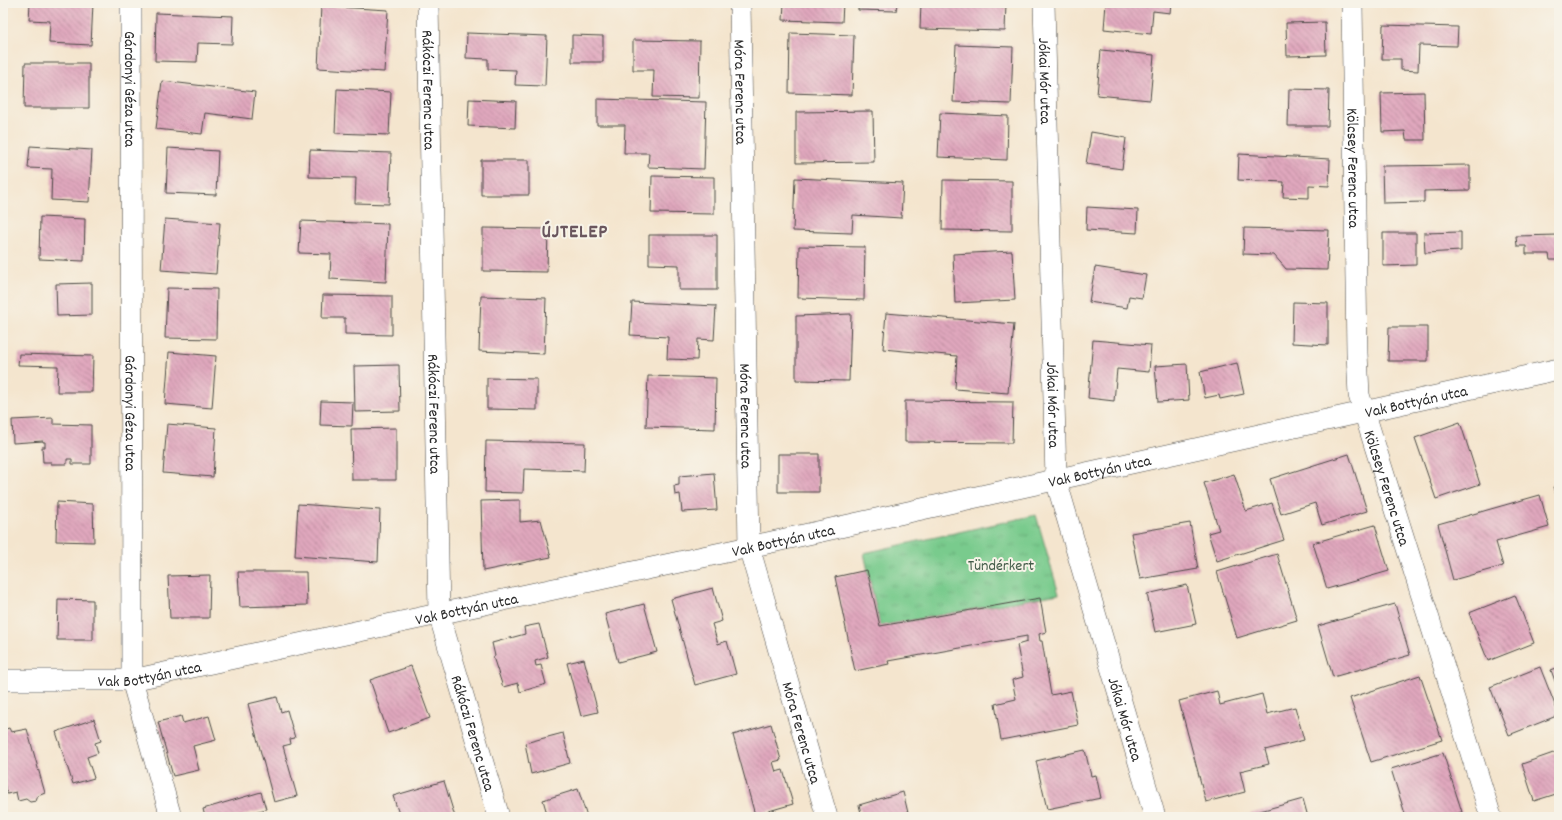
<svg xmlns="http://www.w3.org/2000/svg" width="1562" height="820" font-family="Dekko,sans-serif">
<defs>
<pattern id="grass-tufts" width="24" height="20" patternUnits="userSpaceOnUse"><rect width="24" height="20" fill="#79cb8d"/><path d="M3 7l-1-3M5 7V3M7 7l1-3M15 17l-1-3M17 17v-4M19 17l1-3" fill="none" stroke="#69ae7a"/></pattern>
<pattern id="building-back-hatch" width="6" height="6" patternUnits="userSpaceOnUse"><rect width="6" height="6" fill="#e0a7bd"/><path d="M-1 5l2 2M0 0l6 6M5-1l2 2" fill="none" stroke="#b6889a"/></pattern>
</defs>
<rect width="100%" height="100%" fill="#f7f3e8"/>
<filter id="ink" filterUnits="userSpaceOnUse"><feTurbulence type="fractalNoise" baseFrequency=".025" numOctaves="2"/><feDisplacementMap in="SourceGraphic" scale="8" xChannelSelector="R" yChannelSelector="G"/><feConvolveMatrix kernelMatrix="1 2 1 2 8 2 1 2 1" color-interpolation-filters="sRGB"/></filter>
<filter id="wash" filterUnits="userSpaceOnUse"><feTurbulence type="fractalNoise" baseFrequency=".012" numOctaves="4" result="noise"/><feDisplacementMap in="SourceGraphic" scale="16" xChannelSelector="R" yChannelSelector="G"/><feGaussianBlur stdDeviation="0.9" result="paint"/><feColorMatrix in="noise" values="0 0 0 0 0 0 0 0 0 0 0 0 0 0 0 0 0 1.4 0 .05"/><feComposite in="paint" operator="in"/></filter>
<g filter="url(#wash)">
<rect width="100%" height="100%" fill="#f4e5ce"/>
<path fill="url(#grass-tufts)" stroke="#527b5c" d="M 1036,515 L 1059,594 L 880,626 L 864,553 Z"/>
<g id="blocks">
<path fill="url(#building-back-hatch)" d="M 30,3 L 93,3 L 91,45 L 49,43 L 50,21 L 29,20 Z
M 784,3 L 843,3 L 842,22 L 783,20 Z
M 858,3 L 897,3 L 896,11 L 858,10 Z
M 921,3 L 1006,3 L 1005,31 L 920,29 Z
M 1106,3 L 1171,3 L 1170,13 L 1153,11 L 1151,34 L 1104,29 Z
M 321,6 L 388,10 L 384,72 L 318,68 Z
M 156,13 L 233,16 L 232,44 L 198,43 L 197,62 L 155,61 Z
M 1325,22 L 1326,55 L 1287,56 L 1286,23 Z
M 1383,25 L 1458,27 L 1457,46 L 1419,45 L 1418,71 L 1401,70 L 1401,59 L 1382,59 Z
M 467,33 L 547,36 L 545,86 L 515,85 L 516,70 L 488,69 L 488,59 L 466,58 Z
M 790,33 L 854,35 L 852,95 L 789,93 Z
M 572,35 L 603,36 L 603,62 L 572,62 Z
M 633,40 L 700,41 L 699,98 L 653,97 L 654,70 L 633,70 Z
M 956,45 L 1013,47 L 1011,104 L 953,102 Z
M 1101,50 L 1154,55 L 1150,100 L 1097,95 Z
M 25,63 L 89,63 L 89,108 L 24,108 Z
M 162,81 L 255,92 L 252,119 L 205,113 L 202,134 L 156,129 Z
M 337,89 L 391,92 L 389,135 L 335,133 Z
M 1289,89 L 1329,90 L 1328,126 L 1288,126 Z
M 1424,92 L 1425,140 L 1406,140 L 1405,131 L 1382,132 L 1381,93 Z
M 469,99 L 516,101 L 515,128 L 468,126 Z
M 597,99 L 706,102 L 704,169 L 648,167 L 649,153 L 624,153 L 625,125 L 597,125 Z
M 873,111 L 874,162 L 796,163 L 796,112 Z
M 940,113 L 1008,116 L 1007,160 L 938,157 Z
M 1091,132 L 1126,138 L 1122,169 L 1086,164 Z
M 30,146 L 92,150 L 89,202 L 51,200 L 52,169 L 28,168 Z
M 168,148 L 218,151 L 216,195 L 166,193 Z
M 310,150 L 391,153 L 389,204 L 355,203 L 356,178 L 309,177 Z
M 1239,154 L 1330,159 L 1329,186 L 1309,185 L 1309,198 L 1283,197 L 1284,182 L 1238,180 Z
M 481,160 L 529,160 L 529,195 L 481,195 Z
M 1470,165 L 1470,190 L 1424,191 L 1424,202 L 1383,203 L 1382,166 Z
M 652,176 L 714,177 L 714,214 L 651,213 Z
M 795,178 L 903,183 L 901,218 L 853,215 L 852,233 L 793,231 Z
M 943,180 L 1012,181 L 1012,231 L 942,230 Z
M 1087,207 L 1138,210 L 1137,233 L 1086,230 Z
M 40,217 L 85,219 L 84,261 L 39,259 Z
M 165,219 L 220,223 L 216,274 L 161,270 Z
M 301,221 L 388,224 L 386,282 L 330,279 L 331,254 L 299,253 Z
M 483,228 L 548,229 L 547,272 L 483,271 Z
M 1244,228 L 1329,230 L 1327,270 L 1286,269 L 1274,255 L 1243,254 Z
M 1461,232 L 1461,251 L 1425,253 L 1424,233 Z
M 1383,233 L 1416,233 L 1416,265 L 1383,266 Z
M 649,235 L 717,235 L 717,290 L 679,290 L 679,265 L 649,264 Z
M 1559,235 L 1559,260 L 1550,260 L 1549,254 L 1526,254 L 1526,246 L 1517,246 L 1516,236 Z
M 799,246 L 865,247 L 864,300 L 798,298 Z
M 1012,251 L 1015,300 L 955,303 L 953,254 Z
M 1095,267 L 1146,275 L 1142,298 L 1129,296 L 1127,308 L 1089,302 Z
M 92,283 L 92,315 L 57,316 L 56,284 Z
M 167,288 L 217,289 L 216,339 L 165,338 Z
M 323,295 L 392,296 L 392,335 L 345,334 L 345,318 L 322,318 Z
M 481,296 L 546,298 L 544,354 L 479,351 Z
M 632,302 L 716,306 L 714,340 L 698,339 L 697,360 L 667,359 L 668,337 L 630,335 Z
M 1293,302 L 1328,303 L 1328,345 L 1292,343 Z
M 886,313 L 1014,324 L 1008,393 L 955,389 L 957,356 L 883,349 Z
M 851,314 L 849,381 L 796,380 L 796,316 Z
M 1389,327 L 1428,327 L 1428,361 L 1388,361 Z
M 1093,340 L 1151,345 L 1149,372 L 1117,369 L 1114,401 L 1088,398 Z
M 169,352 L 216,356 L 212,408 L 165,404 Z
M 19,354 L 93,356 L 92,392 L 57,392 L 58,366 L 18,365 Z
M 1237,363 L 1244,394 L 1220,399 L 1219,395 L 1205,398 L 1200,372 Z
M 1187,364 L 1189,400 L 1158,402 L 1155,366 Z
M 399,365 L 400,411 L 355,412 L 354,366 Z
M 648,376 L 716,378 L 715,429 L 646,427 Z
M 487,378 L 537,379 L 537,410 L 487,409 Z
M 321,401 L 353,402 L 352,426 L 320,425 Z
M 905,401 L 1013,402 L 1012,443 L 905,442 Z
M 53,418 L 53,424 L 91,425 L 91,464 L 72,464 L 72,459 L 67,459 L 67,464 L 51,464 L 51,462 L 43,462 L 42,447 L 45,447 L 45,442 L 43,442 L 43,441 L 13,443 L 12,420 Z
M 1460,422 L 1480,484 L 1436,499 L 1415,438 Z
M 167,424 L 216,428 L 213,477 L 163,473 Z
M 396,428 L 396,480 L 352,480 L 351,429 Z
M 486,441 L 585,443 L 584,471 L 524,469 L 523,493 L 485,492 Z
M 778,454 L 819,454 L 819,492 L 778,492 Z
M 1349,454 L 1367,511 L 1322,525 L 1315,503 L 1281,514 L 1270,479 Z
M 714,473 L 717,510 L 682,512 L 680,494 L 675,495 L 674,486 L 679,485 L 679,476 Z
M 1234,474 L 1246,511 L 1272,503 L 1284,540 L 1217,561 L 1208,533 L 1219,530 L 1204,483 Z
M 1559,485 L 1559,502 L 1553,487 Z
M 1540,495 L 1549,527 L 1496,542 L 1503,566 L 1453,580 L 1438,524 Z
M 520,500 L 520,522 L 541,520 L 551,557 L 483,571 L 481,501 Z
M 57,502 L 93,504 L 94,542 L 56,541 Z
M 298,504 L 380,510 L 378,562 L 295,556 Z
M 1190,523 L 1198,569 L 1140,579 L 1131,533 Z
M 1375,525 L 1389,571 L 1327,589 L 1313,543 Z
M 1277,554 L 1297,620 L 1237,638 L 1217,572 Z
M 867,570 L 880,626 L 1040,598 L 1046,632 L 1039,634 L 1040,641 L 1042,641 L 1051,695 L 1071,691 L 1078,725 L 1001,740 L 995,704 L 1016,699 L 1012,680 L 1023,677 L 1017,645 L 1027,642 L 1027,636 L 888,661 L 889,664 L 855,671 L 835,577 Z
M 238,572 L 306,572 L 307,605 L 240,607 Z
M 210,575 L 209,618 L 170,618 L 168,576 Z
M 1187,585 L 1196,624 L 1155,632 L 1147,594 Z
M 713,588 L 722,621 L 712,624 L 718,644 L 727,641 L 736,674 L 695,685 L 671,599 Z
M 1515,595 L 1534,643 L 1488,661 L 1469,613 Z
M 58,599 L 93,600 L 93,640 L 57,640 Z
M 644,604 L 657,652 L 618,662 L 605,614 Z
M 1395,604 L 1410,655 L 1333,677 L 1318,626 Z
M 539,624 L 548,657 L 535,661 L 536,666 L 541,665 L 546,684 L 520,692 L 518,683 L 503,687 L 493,657 L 495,656 L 492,643 L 525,634 L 524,627 Z
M 584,659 L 598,712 L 581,716 L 567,663 Z
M 411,666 L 430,718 L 388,733 L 370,680 Z
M 1540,667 L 1559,715 L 1509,735 L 1490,687 Z
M 1559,667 L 1559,692 L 1551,670 Z
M 1420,675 L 1442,740 L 1371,762 L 1350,698 Z
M 1217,691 L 1220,705 L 1262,694 L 1267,714 L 1295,707 L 1304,740 L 1265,750 L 1269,764 L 1240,771 L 1245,792 L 1206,802 L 1179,701 Z
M 277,697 L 281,712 L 287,710 L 295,738 L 290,739 L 291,744 L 283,746 L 297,796 L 274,802 L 248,704 Z
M 181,716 L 183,723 L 209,716 L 216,740 L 193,746 L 199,770 L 173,776 L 158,722 Z
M 94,719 L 101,741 L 95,743 L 98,753 L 87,757 L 94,778 L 73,784 L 56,732 Z
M 771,724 L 781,760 L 773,762 L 776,772 L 783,770 L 793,804 L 755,815 L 733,735 Z
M 9,728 L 11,732 L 27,729 L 45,793 L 38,796 L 36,801 L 30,802 L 26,799 L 18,801 L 16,792 L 7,794 L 3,781 L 3,730 Z
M 563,733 L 570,763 L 531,774 L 525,743 Z
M 1085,750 L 1091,776 L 1096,775 L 1101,798 L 1047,809 L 1036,761 Z
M 1559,751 L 1559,793 L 1534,801 L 1522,764 Z
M 1443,753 L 1462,812 L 1445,817 L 1406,817 L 1391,769 Z
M 444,781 L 455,817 L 400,817 L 393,796 Z
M 578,789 L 587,817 L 548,817 L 543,800 Z
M 261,792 L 266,809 L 243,815 L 244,817 L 205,817 L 203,809 Z
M 903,792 L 909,817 L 862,817 L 859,805 Z
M 1303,799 L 1308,817 L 1239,817 Z"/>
</g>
</g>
<g filter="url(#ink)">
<use href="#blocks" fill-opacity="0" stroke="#494743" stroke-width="1"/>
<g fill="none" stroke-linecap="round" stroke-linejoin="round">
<defs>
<g id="street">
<path id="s1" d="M 131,3 L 132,680 L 171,817"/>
<path id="s2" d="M 428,3 L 439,614 L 499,817"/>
<path id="s3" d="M 740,3 L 749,547 L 827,817"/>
<path id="s4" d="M 1044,3 L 1056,480 L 1155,817"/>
<path id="s5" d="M 1352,3 L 1357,353 L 1359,395 L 1491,817"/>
<path id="s6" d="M 3,680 L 132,680 L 749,547 L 1559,369"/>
</g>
</defs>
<use href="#street" stroke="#494743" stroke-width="22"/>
<use href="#street" stroke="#fff" stroke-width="21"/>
</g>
</g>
<g text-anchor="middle" stroke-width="4" stroke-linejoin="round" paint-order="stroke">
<g font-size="16" fill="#2b2b2b" stroke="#f7f3e8">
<text dy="6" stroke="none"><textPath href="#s4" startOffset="78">Jókai Mór utca</textPath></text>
<text dy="6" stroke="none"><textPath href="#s1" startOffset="86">Gárdonyi Géza utca</textPath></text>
<text dy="6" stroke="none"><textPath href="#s2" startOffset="87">Rákóczi Ferenc utca</textPath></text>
<text dy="6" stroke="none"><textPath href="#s3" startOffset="89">Móra Ferenc utca</textPath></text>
<text dy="6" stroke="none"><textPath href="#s5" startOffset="165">Kölcsey Ferenc utca</textPath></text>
<text dy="6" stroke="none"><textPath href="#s6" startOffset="1443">Vak Bottyán utca</textPath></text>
<text dy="6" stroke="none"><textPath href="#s4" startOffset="402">Jókai Mór utca</textPath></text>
<text dy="6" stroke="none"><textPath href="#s1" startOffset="410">Gárdonyi Géza utca</textPath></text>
<text dy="6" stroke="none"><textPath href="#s2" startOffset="411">Rákóczi Ferenc utca</textPath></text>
<text dy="6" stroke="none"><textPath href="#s3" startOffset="413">Móra Ferenc utca</textPath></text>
<text dy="6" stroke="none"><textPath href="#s6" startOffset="1119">Vak Bottyán utca</textPath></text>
<text dy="6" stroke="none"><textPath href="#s5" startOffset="489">Kölcsey Ferenc utca</textPath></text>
<text dy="6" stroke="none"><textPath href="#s6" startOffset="795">Vak Bottyán utca</textPath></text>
<text dy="6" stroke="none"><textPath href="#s6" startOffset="471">Vak Bottyán utca</textPath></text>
<text dy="6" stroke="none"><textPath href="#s6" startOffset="147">Vak Bottyán utca</textPath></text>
<text dy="6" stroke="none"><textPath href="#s4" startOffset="726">Jókai Mór utca</textPath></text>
<text dy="6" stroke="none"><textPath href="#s3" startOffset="737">Móra Ferenc utca</textPath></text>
<text dy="6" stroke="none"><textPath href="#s2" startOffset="735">Rákóczi Ferenc utca</textPath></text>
</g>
<g font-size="16" fill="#425b48" stroke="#f7f3e8">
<text x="1001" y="570">Tündérkert</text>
</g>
<g font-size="20" font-weight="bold" letter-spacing="1" fill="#6a565e" stroke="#f7f3e8">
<text x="575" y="237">ÚJTELEP</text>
</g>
</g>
<rect width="1562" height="820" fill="none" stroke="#f7f3e8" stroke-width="16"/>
</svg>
